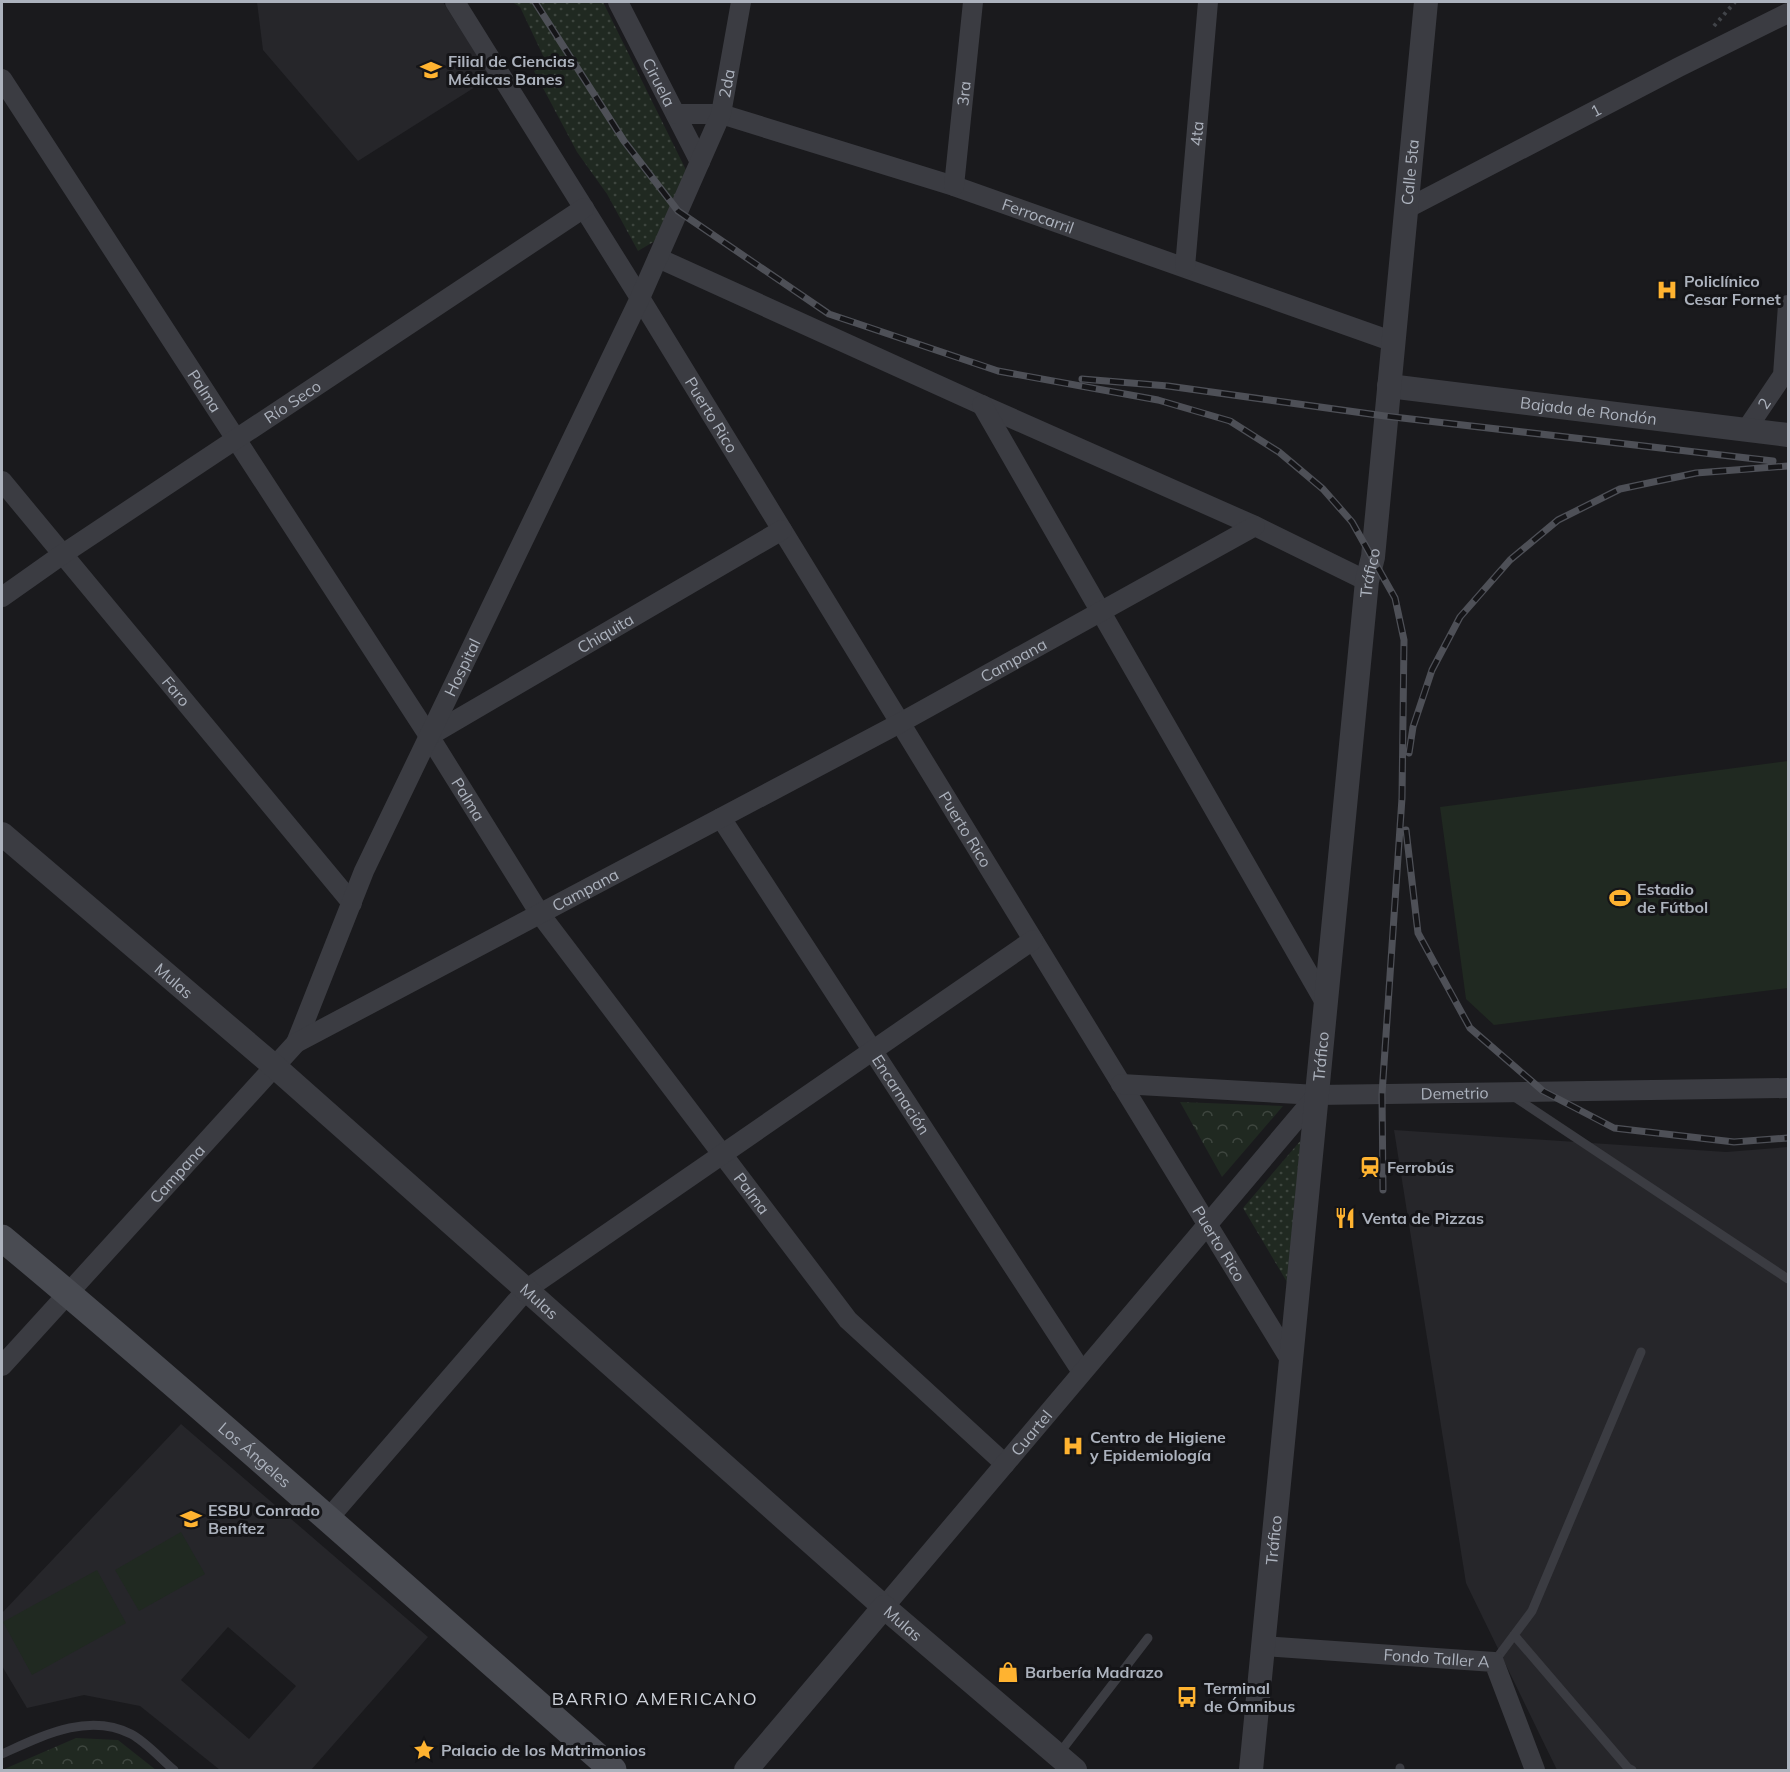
<svg xmlns="http://www.w3.org/2000/svg" width="1790" height="1772" font-family="Mulish,sans-serif">
<defs>
<pattern id="grass-dots" width="8" height="8" patternUnits="userSpaceOnUse" patternTransform="scale(1.5)"><rect width="8" height="8" fill="#202921"/><path d="M2 2h.1M6 6h.1" fill="none" stroke="#3e463f" stroke-width="1.8" stroke-linecap="round"/></pattern>
<pattern id="park-crowns" width="20" height="18" patternUnits="userSpaceOnUse" patternTransform="scale(1.5)"><rect width="20" height="18" fill="#202921"/><path d="M2 6a3 3 0 1 1 6 0M12 15a3 3 0 1 1 6 0" fill="none" stroke="#3e463f"/></pattern>
</defs>
<rect width="100%" height="100%" fill="#1a1a1d"/>
<path fill="#26262a" fill-rule="evenodd" d="M 257,2 L 443,2 L 491,77 L 358,161 L 263,50 Z
M 1394,1130 L 1726,1152 L 1788,1147 L 1788,1770 L 1557,1770 L 1466,1583 Z
M 181,1424 L 428,1637 L 311,1770 L 220,1770 L 140,1706 L 84,1695 L 27,1708 L 2,1666 L 2,1613 ZM 228,1627 L 296,1686 L 249,1739 L 181,1680 Z"/>
<path fill="url(#grass-dots)" d="M 512,2 L 603,2 L 688,174 L 660,238 L 638,251 L 607,194 L 577,152 L 534,71 L 547,64 L 520,7 Z
M 1301,1140 L 1287,1282 L 1243,1208 Z"/>
<path fill="url(#park-crowns)" d="M 1180,1102 L 1283,1106 L 1222,1177 Z
M 76,1738 L 118,1740 L 156,1770 L 2,1770 Z"/>
<path fill="#202921" d="M 1788,761 L 1788,988 L 1494,1025 L 1466,999 L 1440,807 Z
M 181,1532 L 205,1574 L 139,1611 L 115,1570 Z
M 97,1570 L 126,1623 L 32,1675 L 3,1622 Z"/>
<g fill="none" stroke-linecap="round" stroke-linejoin="round">
<path stroke="#414449" stroke-width="4" stroke-dasharray="3 4.5" stroke-linecap="butt" d="M 1714,26 L 1735,2"/>
<path stroke="#3b3c42" stroke-width="9" d="M 1513,1096 L 1788,1279
M 1514,1635 L 1628,1768 L 1632,1770
M 1494,1662 L 1532,1611 L 1641,1352
M 2,1754 C 42,1736 88,1712 131,1734 C 145,1741 162,1760 174,1770
M 1058,1755 L 1148,1638
M 1400,1770 L 1400,1768"/>
<g stroke="#3b3c42" stroke-width="20">
<path id="s1" d="M 455,2 L 640,298 L 1291,1361"/>
<path id="s2" d="M 618,2 L 700,162"/>
<path id="s3" d="M 2,79 L 429,736 L 540,914 L 848,1320 L 1005,1464"/>
<path id="s4" d="M 676,114 L 721,114 L 954,186 L 1394,342"/>
<path id="s5" d="M 954,186 L 973,2"/>
<path id="s6" d="M 1406,209 L 1679,67 L 1788,13"/>
<path d="M 658,258 L 982,405 L 1255,526 L 1367,581"/>
<path id="s7" d="M 1185,267 L 1208,2"/>
<path d="M 982,405 L 1326,1004"/>
<path id="s8" d="M 1746,430 L 1783,375 L 1788,305"/>
<path id="s9" d="M 2,481 L 352,903"/>
<path id="s10" d="M 2,597 L 63,554 L 584,208"/>
<path id="s11" d="M 429,736 L 782,530"/>
<path id="s12" d="M 721,818 L 1082,1372"/>
<path id="s13" d="M 296,1043 L 364,871 L 640,298 L 721,114 L 741,2"/>
<path id="s14" d="M 1121,1084 L 1317,1095 L 1788,1088"/>
<path id="s15" d="M 2,1366 L 296,1043 L 900,723 L 1255,526"/>
<path d="M 328,1519 L 527,1289 L 1033,940"/>
<path id="s16" d="M 884,1607 L 1317,1095"/>
<path id="s17" d="M 1263,1646 L 1494,1662 L 1535,1770"/>
</g>
<g stroke="#3b3c42" stroke-width="24">
<path id="s18" d="M 1389,386 L 1788,435"/>
<path id="s19" d="M 2,834 L 274,1066 L 884,1607 L 1075,1770"/>
<path d="M 746,1770 L 884,1607"/>
<path id="s20" d="M 1251,1770 L 1367,581 L 1373,557 L 1426,2"/>
</g>
<path stroke="#494b52" stroke-width="27" id="s21" d="M 2,1238 C 209,1411 410,1592 613,1770"/>
<defs>
<path id="rail" d="M 535,2 L 624,141 L 678,211 L 829,314 L 998,371 L 1158,400 L 1230,421 L 1279,452 L 1323,489 L 1352,522 L 1395,598 L 1404,640 L 1402,798 L 1382,1094 L 1383,1190
M 1082,379 L 1168,386 L 1385,416 L 1773,461
M 1409,753 L 1413,727 L 1432,670 L 1460,617 L 1510,560 L 1558,520 L 1620,489 L 1696,473 L 1788,466
M 1406,830 L 1418,933 L 1470,1028 L 1543,1091 L 1614,1128 L 1734,1142 L 1788,1138"/>
</defs>
<use href="#rail" stroke="#4e5057" stroke-width="7"/>
<use href="#rail" stroke="#151518" stroke-width="4.5" stroke-dasharray="14" stroke-linecap="butt"/>
</g>
<defs>
<symbol id="university-bare" viewBox="-9 -9 18 18"><path d="M0-5L7-2L0 1L-7-2ZM-4 1L0 2.5L4 1V4Q0 6-4 4Z" fill="#ffb330" stroke="#151518" stroke-width="2.5" paint-order="stroke"/></symbol>
<symbol id="hospital-bare" viewBox="-9 -9 18 18"><path d="M-5-5h3v3.5h4V-5h3V5h-3V1.5h-4V5h-3Z" fill="#ffb330" stroke="#151518" stroke-width="2.5" paint-order="stroke"/></symbol>
<symbol id="stadium-bare" viewBox="-9 -9 18 18"><path d="M0-5a6.5 5 0 1 0 0 10a6.5 5 0 1 0 0-10ZM-3.5-1.8h7v3.6h-7Z" fill="#ffb330" stroke="#151518" stroke-width="2.5" paint-order="stroke"/></symbol>
<symbol id="station-bare" viewBox="-9 -9 18 18"><path d="M-3-6H3Q5-6 5-4V2Q5 4 3 4L4.5 6H3L1.5 4h-3L-3 6H-4.5L-3 4Q-5 4-5 2V-4Q-5-6-3-6ZM-3.5-4v3h7v-3ZM-3.5 1v1.5H-2V1ZM2 1v1.5H3.5V1Z" fill="#ffb330" stroke="#151518" stroke-width="2.5" paint-order="stroke"/></symbol>
<symbol id="restaurant-bare" viewBox="-9 -9 18 18"><path d="M-5-6h1v4h1v-4h1v4h1v-4h1v5L-1.5 .5V6h-2V.5L-5-1ZM5-6V6H3V1.5H1.5Q1.5-4 5-6Z" fill="#ffb330" stroke="#151518" stroke-width="2.5" paint-order="stroke"/></symbol>
<symbol id="school-bare" viewBox="-9 -9 18 18"><path d="M0-5L7-2L0 1L-7-2ZM-4 1L0 2.5L4 1V4Q0 6-4 4Z" fill="#ffb330" stroke="#151518" stroke-width="2.5" paint-order="stroke"/></symbol>
<symbol id="shop-bare" viewBox="-9 -9 18 18"><path d="M-5-2.5h2.3a2.7 3.5 0 0 1 5.4 0H5L5.5 6h-11ZM-1.5-2.5h3a1.5 2.3 0 0 0-3 0Z" fill="#ffb330" stroke="#151518" stroke-width="2.5" paint-order="stroke"/></symbol>
<symbol id="bus-bare" viewBox="-9 -9 18 18"><path d="M-5-6H5V4H4V6H2V4H-2V6H-4V4H-5ZM-3.5-4V0h7V-4ZM-3.5 1.2v1.5H-2V1.2ZM2 1.2v1.5H3.5V1.2Z" fill="#ffb330" stroke="#151518" stroke-width="2.5" paint-order="stroke"/></symbol>
<symbol id="sight-bare" viewBox="-9 -9 18 18"><path d="M0-6L1.8-2.2L6-1.7L2.9 1.2L3.7 5.4L0 3.3L-3.7 5.4L-2.9 1.2L-6-1.7L-1.8-2.2Z" fill="#ffb330" stroke="#151518" stroke-width="2.5" paint-order="stroke"/></symbol>
</defs>
<g fill-rule="evenodd">
<use href="#university-bare" x="416" y="55" width="30" height="30"/>
<use href="#hospital-bare" x="1652" y="275" width="30" height="30"/>
<use href="#stadium-bare" x="1605" y="883" width="30" height="30"/>
<use href="#station-bare" x="1355" y="1152" width="30" height="30"/>
<use href="#restaurant-bare" x="1330" y="1203" width="30" height="30"/>
<use href="#hospital-bare" x="1058" y="1431" width="30" height="30"/>
<use href="#school-bare" x="176" y="1504" width="30" height="30"/>
<use href="#shop-bare" x="993" y="1657" width="30" height="30"/>
<use href="#bus-bare" x="1172" y="1682" width="30" height="30"/>
<use href="#sight-bare" x="409" y="1735" width="30" height="30"/>
</g>
<g text-anchor="middle" stroke-width="6" stroke-linejoin="round" paint-order="stroke">
<g font-size="16" font-weight="bold" fill="#acb2bd" stroke="#151518" text-anchor="start">
<text x="448" y="67">Filial de Ciencias<tspan x="448" dy="18">Médicas Banes</tspan></text>
<text x="1684" y="287">Policlínico<tspan x="1684" dy="18">Cesar Fornet</tspan></text>
<text x="1637" y="895">Estadio<tspan x="1637" dy="18">de Fútbol</tspan></text>
<text x="1387" y="1173">Ferrobús</text>
<text x="1362" y="1224">Venta de Pizzas</text>
<text x="1090" y="1443">Centro de Higiene<tspan x="1090" dy="18">y Epidemiología</tspan></text>
<text x="208" y="1516">ESBU Conrado<tspan x="208" dy="18">Benítez</tspan></text>
<text x="1025" y="1678">Barbería Madrazo</text>
<text x="1204" y="1694">Terminal<tspan x="1204" dy="18">de Ómnibus</tspan></text>
<text x="441" y="1756">Palacio de los Matrimonios</text>
</g>
<g font-size="16" fill="#acb2bd" stroke="#151518">
<text dy="6" stroke="none"><textPath href="#s2" startOffset="90">Ciruela</textPath></text>
<text dy="6" stroke="none"><textPath href="#s13" startOffset="1053">2da</textPath></text>
<text dy="6" stroke="none"><textPath href="#s5" startOffset="93">3ra</textPath></text>
<text dy="6" stroke="none"><textPath href="#s6" startOffset="214">1</textPath></text>
<text dy="6" stroke="none"><textPath href="#s7" startOffset="134">4ta</textPath></text>
<text dy="6" stroke="none"><textPath href="#s20" startOffset="1606">Calle 5ta</textPath></text>
<text dy="6" stroke="none"><textPath href="#s4" startOffset="378">Ferrocarril</textPath></text>
<text dy="6" stroke="none"><textPath href="#s3" startOffset="372">Palma</textPath></text>
<text dy="6" stroke="none"><textPath href="#s10" startOffset="350">Río Seco</textPath></text>
<text dy="6" stroke="none"><textPath href="#s8" startOffset="32">2</textPath></text>
<text dy="6" stroke="none"><textPath href="#s18" startOffset="201">Bajada de Rondón</textPath></text>
<text dy="6" stroke="none"><textPath href="#s1" startOffset="486">Puerto Rico</textPath></text>
<text dy="6" stroke="none"><textPath href="#s20" startOffset="1203">Tráfico</textPath></text>
<text dy="6" stroke="none"><textPath href="#s11" startOffset="204">Chiquita</textPath></text>
<text dy="6" stroke="none"><textPath href="#s15" startOffset="1250">Campana</textPath></text>
<text dy="6" stroke="none"><textPath href="#s13" startOffset="411">Hospital</textPath></text>
<text dy="6" stroke="none"><textPath href="#s9" startOffset="273">Faro</textPath></text>
<text dy="6" stroke="none"><textPath href="#s3" startOffset="858">Palma</textPath></text>
<text dy="6" stroke="none"><textPath href="#s1" startOffset="972">Puerto Rico</textPath></text>
<text dy="6" stroke="none"><textPath href="#s15" startOffset="764">Campana</textPath></text>
<text dy="6" stroke="none"><textPath href="#s19" startOffset="226">Mulas</textPath></text>
<text dy="6" stroke="none"><textPath href="#s20" startOffset="717">Tráfico</textPath></text>
<text dy="6" stroke="none"><textPath href="#s14" startOffset="334">Demetrio</textPath></text>
<text dy="6" stroke="none"><textPath href="#s12" startOffset="330">Encarnación</textPath></text>
<text dy="6" stroke="none"><textPath href="#s15" startOffset="260">Campana</textPath></text>
<text dy="6" stroke="none"><textPath href="#s3" startOffset="1344">Palma</textPath></text>
<text dy="6" stroke="none"><textPath href="#s1" startOffset="1458">Puerto Rico</textPath></text>
<text dy="6" stroke="none"><textPath href="#s19" startOffset="712">Mulas</textPath></text>
<text dy="6" stroke="none"><textPath href="#s16" startOffset="228">Cuartel</textPath></text>
<text dy="6" stroke="none"><textPath href="#s21" startOffset="333">Los Ángeles</textPath></text>
<text dy="6" stroke="none"><textPath href="#s20" startOffset="231">Tráfico</textPath></text>
<text dy="6" stroke="none"><textPath href="#s19" startOffset="1198">Mulas</textPath></text>
<text dy="6" stroke="none"><textPath href="#s17" startOffset="174">Fondo Taller A</textPath></text>
</g>
<g font-size="18" letter-spacing="1.5" fill="#cdd1d9" stroke="#151518">
<text x="655" y="1705">BARRIO AMERICANO</text>
</g>
</g>
<rect width="1790" height="1772" fill="none" stroke="#acb2bd" stroke-width="6"/>
</svg>
